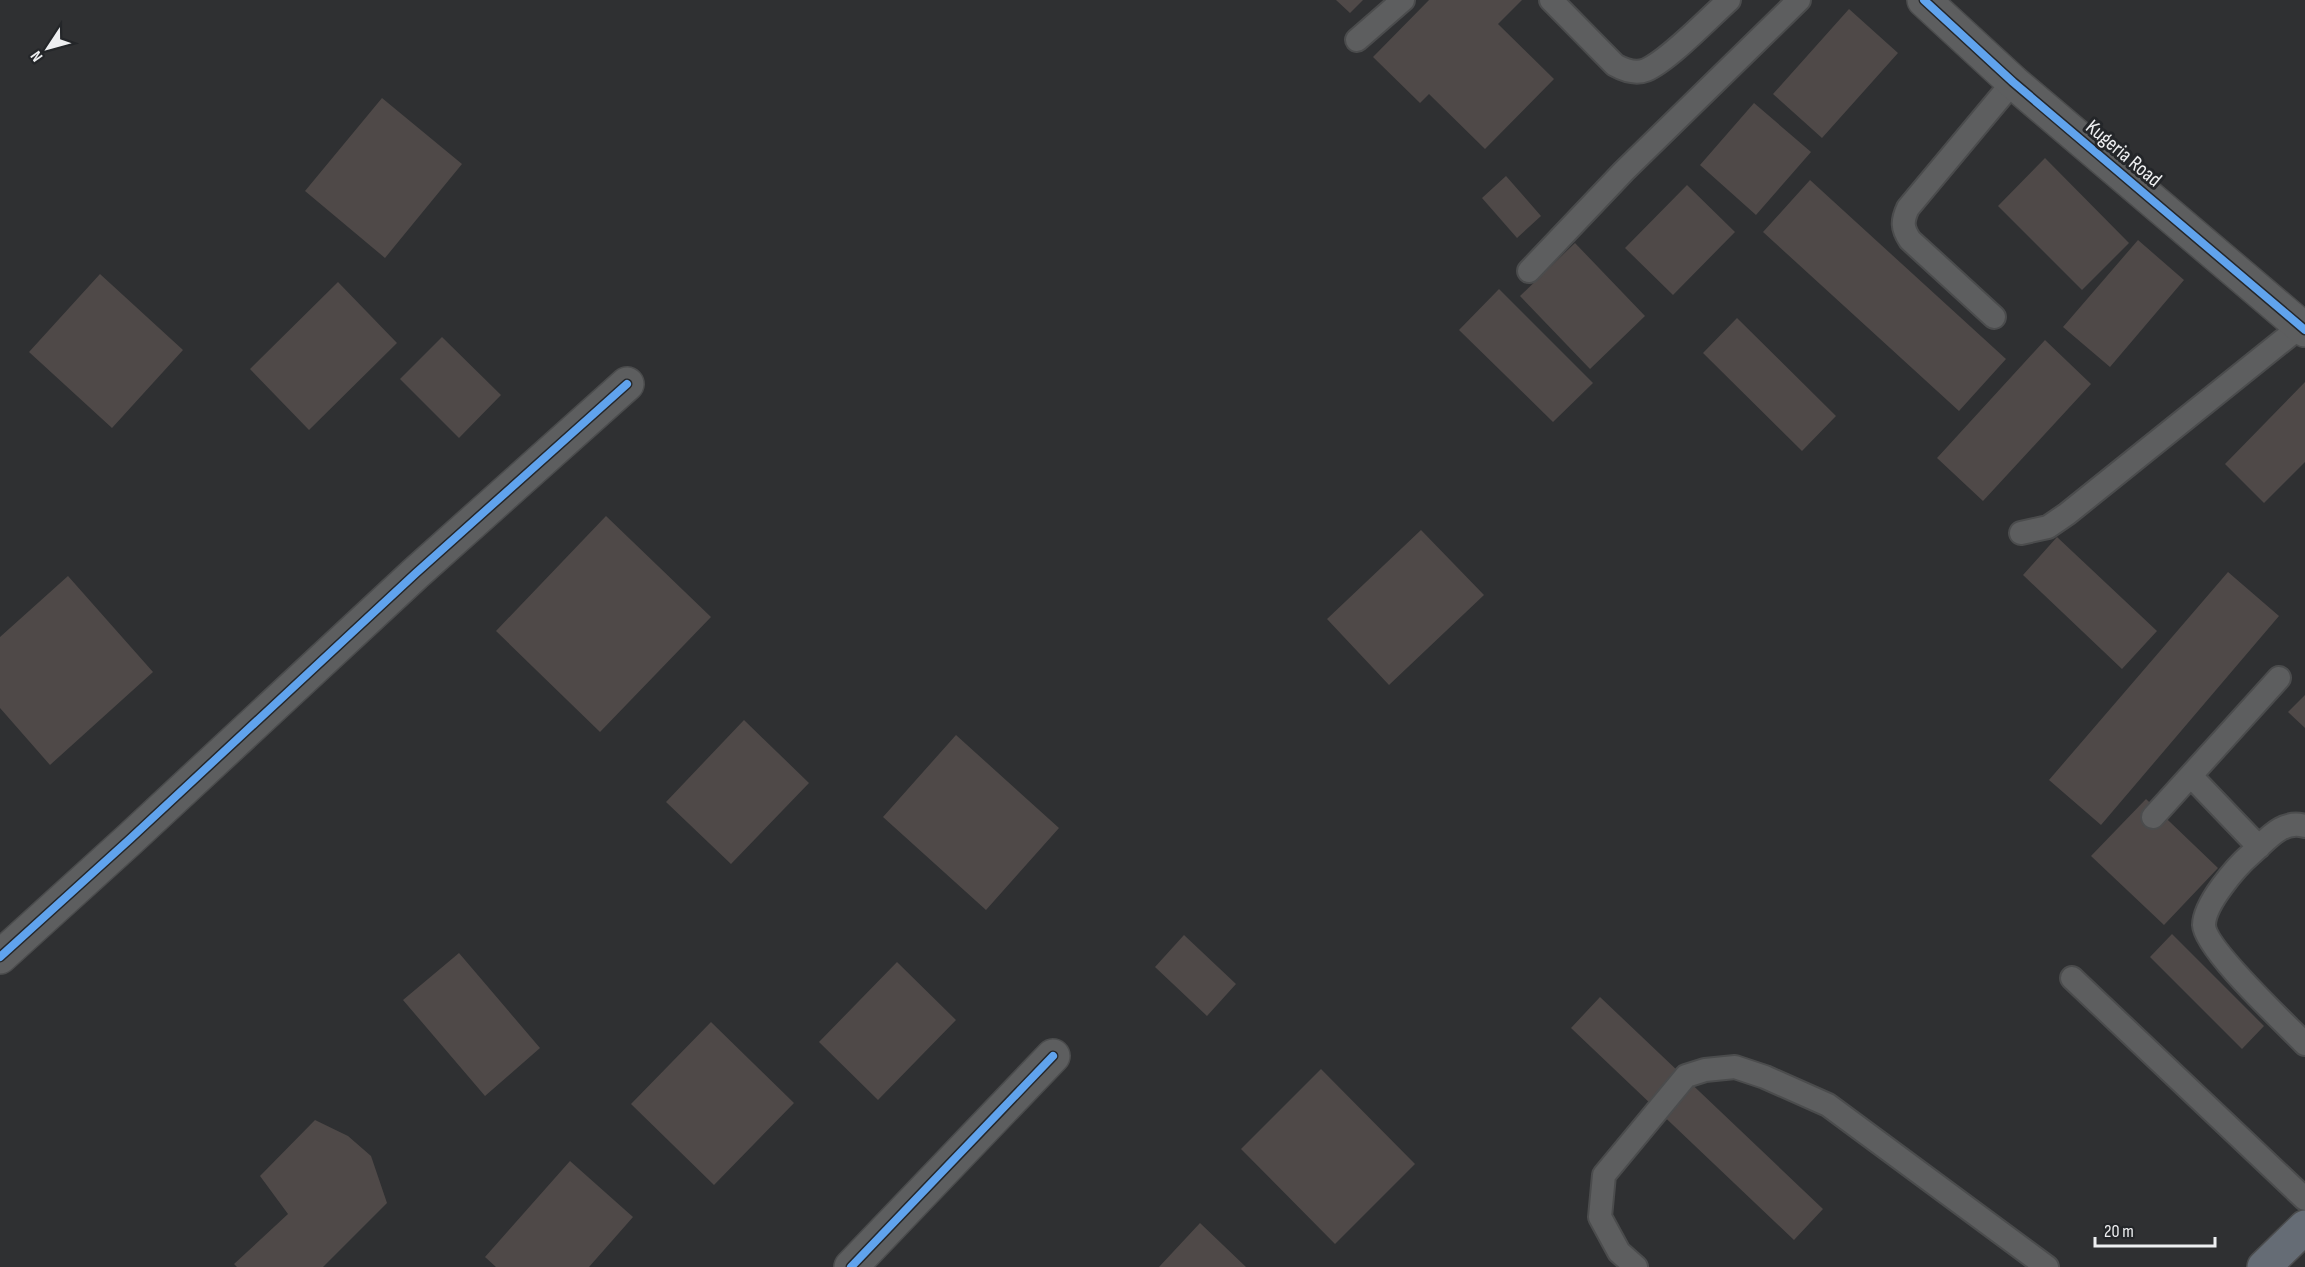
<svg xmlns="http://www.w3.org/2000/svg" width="2305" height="1267" font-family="'Sofia Sans Condensed',sans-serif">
<rect width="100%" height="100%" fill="#2f3032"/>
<path fill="#4f4948" d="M 1336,0 L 1363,0 L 1350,13 Z
M 1429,0 L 1522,0 L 1498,24 L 1554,79 L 1485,149 L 1429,94 L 1420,103 L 1373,57 Z
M 1849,9 L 1898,53 L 1822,138 L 1773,94 Z
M 382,98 L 462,164 L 385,258 L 305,191 Z
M 1754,103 L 1811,152 L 1756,215 L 1700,165 Z
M 2045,158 L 2129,243 L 2082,290 L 1998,206 Z
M 1506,176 L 1541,216 L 1517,238 L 1482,198 Z
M 1810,180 L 2006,359 L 1959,411 L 1763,232 Z
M 1687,185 L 1735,232 L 1673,295 L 1625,248 Z
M 2138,240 L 2184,280 L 2110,367 L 2063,327 Z
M 1575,243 L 1645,316 L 1590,369 L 1520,296 Z
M 100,274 L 183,350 L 112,428 L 29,352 Z
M 338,282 L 397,343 L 309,430 L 250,369 Z
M 1499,289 L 1593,383 L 1553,422 L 1459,330 Z
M 1737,318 L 1836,416 L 1802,451 L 1703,353 Z
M 442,337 L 501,395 L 459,438 L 400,379 Z
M 2045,340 L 2091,384 L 1983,501 L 1937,458 Z
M 2305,382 L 2305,462 L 2264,503 L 2225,464 Z
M 606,516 L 711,617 L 600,732 L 496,631 Z
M 1421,530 L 1484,595 L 1389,685 L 1327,619 Z
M 2057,537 L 2157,631 L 2122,669 L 2023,575 Z
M 2228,572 L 2279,616 L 2101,825 L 2049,780 Z
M 68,576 L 153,672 L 50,765 L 0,708 L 0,637 Z
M 2305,695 L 2305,728 L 2288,712 Z
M 744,720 L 809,783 L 731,864 L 666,802 Z
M 956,735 L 1059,828 L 986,910 L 883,817 Z
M 2146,799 L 2218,868 L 2164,925 L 2091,856 Z
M 2172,934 L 2264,1026 L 2242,1049 L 2150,957 Z
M 1184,935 L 1236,984 L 1207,1016 L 1155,967 Z
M 459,953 L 540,1048 L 485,1096 L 403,1000 Z
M 897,962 L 956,1020 L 878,1100 L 819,1042 Z
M 1600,997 L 1823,1209 L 1794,1240 L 1571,1028 Z
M 711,1022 L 794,1103 L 714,1185 L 631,1104 Z
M 1321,1069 L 1415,1164 L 1335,1244 L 1241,1149 Z
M 315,1120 L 348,1136 L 371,1156 L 387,1203 L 323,1267 L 237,1267 L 234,1264 L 288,1214 L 260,1176 Z
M 570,1161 L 633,1217 L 589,1267 L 496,1267 L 485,1257 Z
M 1200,1223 L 1246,1267 L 1159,1267 Z"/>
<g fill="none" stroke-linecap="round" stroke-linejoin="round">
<defs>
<path id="lane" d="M 1551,0 L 1615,65 C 1624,70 1636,74 1646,70 C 1668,61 1710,17 1729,0
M 1357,40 L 1403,0
M 1529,271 L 1624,171 L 1799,0
M 1994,317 L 1910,240 C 1902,228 1902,221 1908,208 L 2013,82
M 2021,533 L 2048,527 L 2067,514 L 2301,326
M 2191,776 L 2259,847
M 2153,817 L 2279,678
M 2305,826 C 2282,819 2267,840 2251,854 C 2236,867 2204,904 2204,925 C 2205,949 2286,1024 2305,1044
M 2072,978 L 2305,1199
M 1636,1267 L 1619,1252 L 1600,1217 L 1604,1175 L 1686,1076 L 1705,1070 L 1735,1067 L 1765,1077 L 1828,1105 L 2047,1267"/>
<path id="street" d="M 1924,0 L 2013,82 L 2305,330
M 0,957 L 130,839 L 416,573 L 627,384
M 851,1267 L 1053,1056"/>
<path id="highway" d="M 2264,1267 L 2305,1227"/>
</defs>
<use href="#lane" stroke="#4b4c4d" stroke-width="26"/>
<use href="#street" stroke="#4b4c4d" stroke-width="36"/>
<use href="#highway" stroke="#4b4c4d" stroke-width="36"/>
<use href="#lane" stroke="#5d5e5f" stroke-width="22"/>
<use href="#street" stroke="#5d5e5f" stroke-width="33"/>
<use href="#highway" stroke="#656c75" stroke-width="33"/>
<defs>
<path id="cycleway" d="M 1924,0 L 2013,82 L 2305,330
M 0,957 L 130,839 L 416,573 L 627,384
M 851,1267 L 1053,1056"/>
</defs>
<use href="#cycleway" stroke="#242629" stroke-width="11"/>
<use href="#cycleway" stroke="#60a3ed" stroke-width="8"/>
</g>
<g text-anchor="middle" stroke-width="6" stroke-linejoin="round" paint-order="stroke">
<g font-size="21" fill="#eeeff1" stroke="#242629">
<text transform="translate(2124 153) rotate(40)" y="7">Kugeria Road</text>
</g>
</g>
<g transform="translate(48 48) rotate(234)" stroke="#242629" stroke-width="4.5" paint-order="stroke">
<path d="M0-4.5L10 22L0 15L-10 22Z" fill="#eeeff1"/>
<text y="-9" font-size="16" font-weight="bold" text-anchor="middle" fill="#eeeff1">N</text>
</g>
<path d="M2095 1237v9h120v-9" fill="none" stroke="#eeeff1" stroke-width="3"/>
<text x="2104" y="1237" font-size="18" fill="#eeeff1" stroke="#242629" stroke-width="4.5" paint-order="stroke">20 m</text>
</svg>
